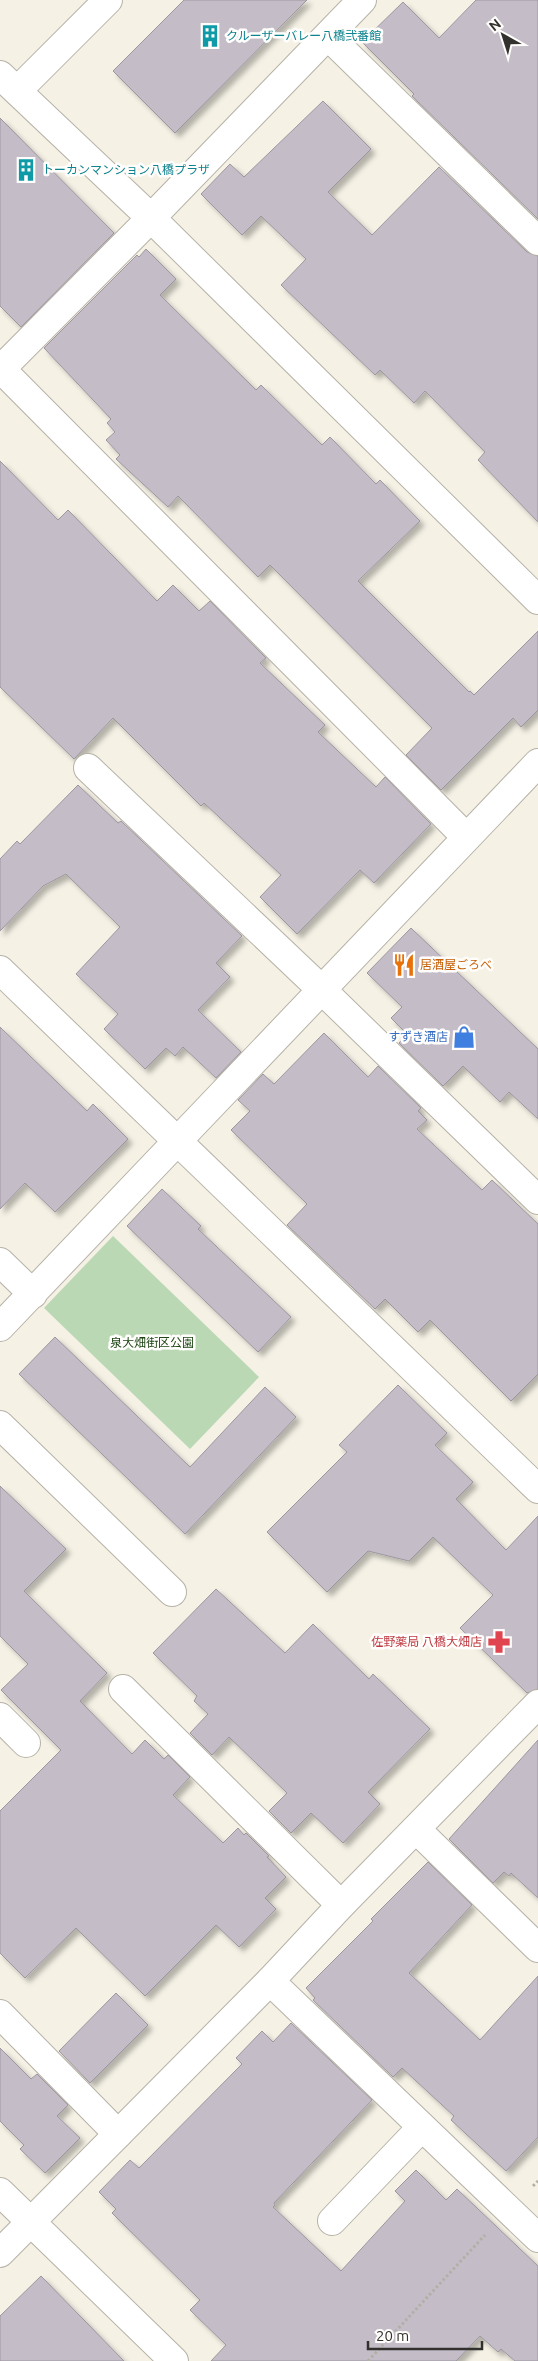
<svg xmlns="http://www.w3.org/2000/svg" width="538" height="2361" font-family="Ubuntu,'Noto Sans JP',sans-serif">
<defs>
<filter id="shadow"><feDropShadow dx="4.5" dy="4.5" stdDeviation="2.5" flood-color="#0004"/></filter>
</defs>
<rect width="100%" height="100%" fill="#f5f1e5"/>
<path fill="#bad8b4" d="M 113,1236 L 259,1377 L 190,1449 L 44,1308 Z"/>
<path fill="#c4bdc8" stroke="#9d96a0" filter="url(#shadow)" d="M 184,0 L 307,0 L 175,133 L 113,71 Z
M 476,0 L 538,0 L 538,219 L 412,96 L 414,94 L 362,42 L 403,2 L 439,38 Z
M 323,101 L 371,149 L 328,192 L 372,235 L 439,167 L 527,252 L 538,256 L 538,522 L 478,460 L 485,452 L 425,391 L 414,403 L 380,370 L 375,375 L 281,285 L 306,259 L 261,216 L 242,235 L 201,194 L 230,164 L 244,177 Z
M 0,118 L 114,233 L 21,327 L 0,306 Z
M 146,249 L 176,279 L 160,295 L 256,390 L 261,385 L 322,445 L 330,437 L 376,484 L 380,480 L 420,521 L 358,581 L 469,692 L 470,691 L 474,695 L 538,631 L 538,710 L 521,727 L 513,718 L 441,790 L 406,755 L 432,728 L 270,565 L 258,577 L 178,496 L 168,507 L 116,459 L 120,455 L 106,440 L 115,432 L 107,423 L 111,419 L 44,348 L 137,255 L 139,257 Z
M 0,461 L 58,520 L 68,510 L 157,601 L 173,585 L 199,611 L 210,601 L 266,658 L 260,663 L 325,725 L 318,732 L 376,787 L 385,777 L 431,824 L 374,883 L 360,870 L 297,934 L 260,897 L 281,875 L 204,803 L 201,806 L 113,718 L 74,759 L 0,687 Z
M 78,785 L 118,823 L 121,821 L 242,936 L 216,963 L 230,977 L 198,1010 L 241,1052 L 216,1078 L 183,1047 L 175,1056 L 166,1048 L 145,1069 L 104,1029 L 118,1014 L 76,974 L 120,927 L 66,874 L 43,886 L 0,931 L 0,859 L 17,841 L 20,844 Z
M 411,928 L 538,1049 L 538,1119 L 509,1092 L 500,1102 L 463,1066 L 443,1086 L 399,1043 L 407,1034 L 391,1018 L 402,1007 L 367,973 Z
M 0,1027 L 87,1111 L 93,1104 L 128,1139 L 55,1212 L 25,1183 L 0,1209 Z
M 324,1033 L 368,1077 L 378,1066 L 421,1108 L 418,1111 L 427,1120 L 417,1129 L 482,1190 L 492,1180 L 538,1224 L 538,1374 L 511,1401 L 430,1320 L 418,1332 L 385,1299 L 375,1309 L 287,1225 L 307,1204 L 231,1130 L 250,1111 L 238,1100 L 263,1074 L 274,1084 Z
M 162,1189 L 201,1226 L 198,1229 L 291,1317 L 258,1352 L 127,1226 Z
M 55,1337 L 190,1467 L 265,1387 L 296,1417 L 185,1534 L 19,1374 Z
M 398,1385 L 447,1433 L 435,1445 L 473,1482 L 456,1499 L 506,1550 L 538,1516 L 538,1689 L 527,1693 L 460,1628 L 493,1595 L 433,1537 L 409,1561 L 368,1551 L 327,1592 L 267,1532 L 347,1452 L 339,1445 Z
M 0,1486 L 66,1549 L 24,1591 L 107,1673 L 80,1701 L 132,1754 L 145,1740 L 164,1759 L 168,1755 L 190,1777 L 173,1795 L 223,1843 L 238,1828 L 244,1835 L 246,1833 L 269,1856 L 267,1857 L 286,1877 L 265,1898 L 276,1909 L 239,1947 L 216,1925 L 145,1996 L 76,1928 L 25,1978 L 0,1953 L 0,1811 L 61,1750 L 1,1690 L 28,1664 L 0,1636 Z
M 216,1589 L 285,1653 L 313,1624 L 369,1679 L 373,1674 L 430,1729 L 368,1792 L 380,1804 L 343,1843 L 311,1813 L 291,1833 L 269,1811 L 287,1793 L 229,1737 L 212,1755 L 190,1733 L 208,1714 L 194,1701 L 197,1696 L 153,1653 Z
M 538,1740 L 538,1898 L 511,1873 L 509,1876 L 504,1872 L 493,1883 L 449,1839 Z
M 428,1862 L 472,1905 L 409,1973 L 480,2040 L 538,1976 L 538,2137 L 506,2171 L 451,2120 L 454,2116 L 402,2068 L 393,2077 L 313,2000 L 315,1998 L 306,1988 L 373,1921 L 371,1919 Z
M 116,1993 L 148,2025 L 90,2083 L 59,2051 Z
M 291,2023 L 372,2100 L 274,2203 L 275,2205 L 273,2207 L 341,2271 L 405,2201 L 395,2191 L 416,2170 L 446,2200 L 457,2189 L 538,2266 L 538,2361 L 515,2361 L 501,2349 L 498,2352 L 480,2336 L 456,2361 L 211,2361 L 226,2345 L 190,2310 L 200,2300 L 112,2213 L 116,2209 L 99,2192 L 130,2160 L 139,2168 L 242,2064 L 236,2058 L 262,2031 L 273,2042 Z
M 0,2048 L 31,2079 L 37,2074 L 68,2105 L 57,2116 L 80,2138 L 45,2173 L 20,2149 L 24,2145 L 0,2121 Z
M 41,2276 L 124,2361 L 0,2361 L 0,2316 Z"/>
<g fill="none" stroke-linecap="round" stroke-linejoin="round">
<defs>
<path id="minor" d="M 328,36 L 538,241
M 0,75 L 151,218 L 538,600
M 17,91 L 108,0
M 1,369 L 466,837
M 0,370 L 151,218 L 362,0
M 88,768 L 322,990 L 538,1200
M 0,970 L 538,1489
M 0,1262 L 33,1294
M 0,1327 L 538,763
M 0,1425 L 172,1592
M 123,1689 L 341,1905
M 0,1717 L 26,1743
M 416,1829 L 538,1948
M 270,1981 L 538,2238
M 0,2014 L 118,2134
M 0,2192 L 174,2361
M 332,2221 L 421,2128"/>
<path id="tertiary" d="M 0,2253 L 270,1981 L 341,1905 L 538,1704"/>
</defs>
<use href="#minor" stroke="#b6b2a7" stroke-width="30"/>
<use href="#tertiary" stroke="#b6b2a7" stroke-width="30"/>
<path stroke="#b2afa6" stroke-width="3" stroke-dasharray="2.5 2.5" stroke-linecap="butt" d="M 533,2186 L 538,2181
M 368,2361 L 485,2235"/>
<use href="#minor" stroke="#fff" stroke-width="28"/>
<use href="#tertiary" stroke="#fff" stroke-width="28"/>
</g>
<defs>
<symbol id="building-bare" viewBox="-9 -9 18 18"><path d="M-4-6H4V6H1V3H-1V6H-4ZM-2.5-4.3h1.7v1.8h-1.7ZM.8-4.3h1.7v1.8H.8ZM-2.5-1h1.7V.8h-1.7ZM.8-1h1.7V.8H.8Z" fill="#0f9aa8" stroke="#fffefc" stroke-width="2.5" paint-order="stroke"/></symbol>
<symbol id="restaurant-bare" viewBox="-9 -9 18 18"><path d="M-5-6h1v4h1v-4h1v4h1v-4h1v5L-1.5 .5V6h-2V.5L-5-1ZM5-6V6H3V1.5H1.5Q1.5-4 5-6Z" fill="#e8710a" stroke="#fffefc" stroke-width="2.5" paint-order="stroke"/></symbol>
<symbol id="shop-bare" viewBox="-9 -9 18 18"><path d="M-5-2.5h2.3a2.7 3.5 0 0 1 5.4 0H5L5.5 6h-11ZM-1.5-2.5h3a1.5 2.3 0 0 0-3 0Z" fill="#3f7fe0" stroke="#fffefc" stroke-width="2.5" paint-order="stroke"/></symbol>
<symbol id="pharmacy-bare" viewBox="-9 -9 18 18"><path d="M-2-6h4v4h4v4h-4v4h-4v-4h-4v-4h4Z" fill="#e0444e" stroke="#fffefc" stroke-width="2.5" paint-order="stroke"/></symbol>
</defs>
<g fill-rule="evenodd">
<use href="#building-bare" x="194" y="20" width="32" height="32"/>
<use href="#building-bare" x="10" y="154" width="32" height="32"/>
<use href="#restaurant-bare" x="388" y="949" width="32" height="32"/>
<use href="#shop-bare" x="448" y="1021" width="32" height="32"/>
<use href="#pharmacy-bare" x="483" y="1626" width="32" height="32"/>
</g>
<g text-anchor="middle" stroke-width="5" stroke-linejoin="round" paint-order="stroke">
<g font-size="12" fill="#0d838f" stroke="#fffefc" text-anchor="start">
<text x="226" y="40">クルーザーバレー八橋弐番館</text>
<text x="42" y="174">トーカンマンション八橋プラザ</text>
</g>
<g font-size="12" fill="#c56008" stroke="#fffefc" text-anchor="start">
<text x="420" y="969">居酒屋ごろべ</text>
</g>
<g font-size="12" fill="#366cbe" stroke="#fffefc" text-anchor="end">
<text x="448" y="1041">すずき酒店</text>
</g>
<g font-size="12" fill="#1d4614" stroke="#fffefc">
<text x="152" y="1347">泉大畑街区公園</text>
</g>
<g font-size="12" fill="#be3a42" stroke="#fffefc" text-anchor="end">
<text x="482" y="1646">佐野薬局 八橋大畑店</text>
</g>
</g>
<g transform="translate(503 35) rotate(321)" stroke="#fffefc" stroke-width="4" paint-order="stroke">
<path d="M0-4L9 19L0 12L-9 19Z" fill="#33312d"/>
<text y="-8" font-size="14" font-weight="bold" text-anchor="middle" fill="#33312d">N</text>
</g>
<path d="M368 2341v8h114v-8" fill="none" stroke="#33312d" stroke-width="2.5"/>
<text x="376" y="2341" font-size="15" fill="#33312d" stroke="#fffefc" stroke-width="4" paint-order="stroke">20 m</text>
</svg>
